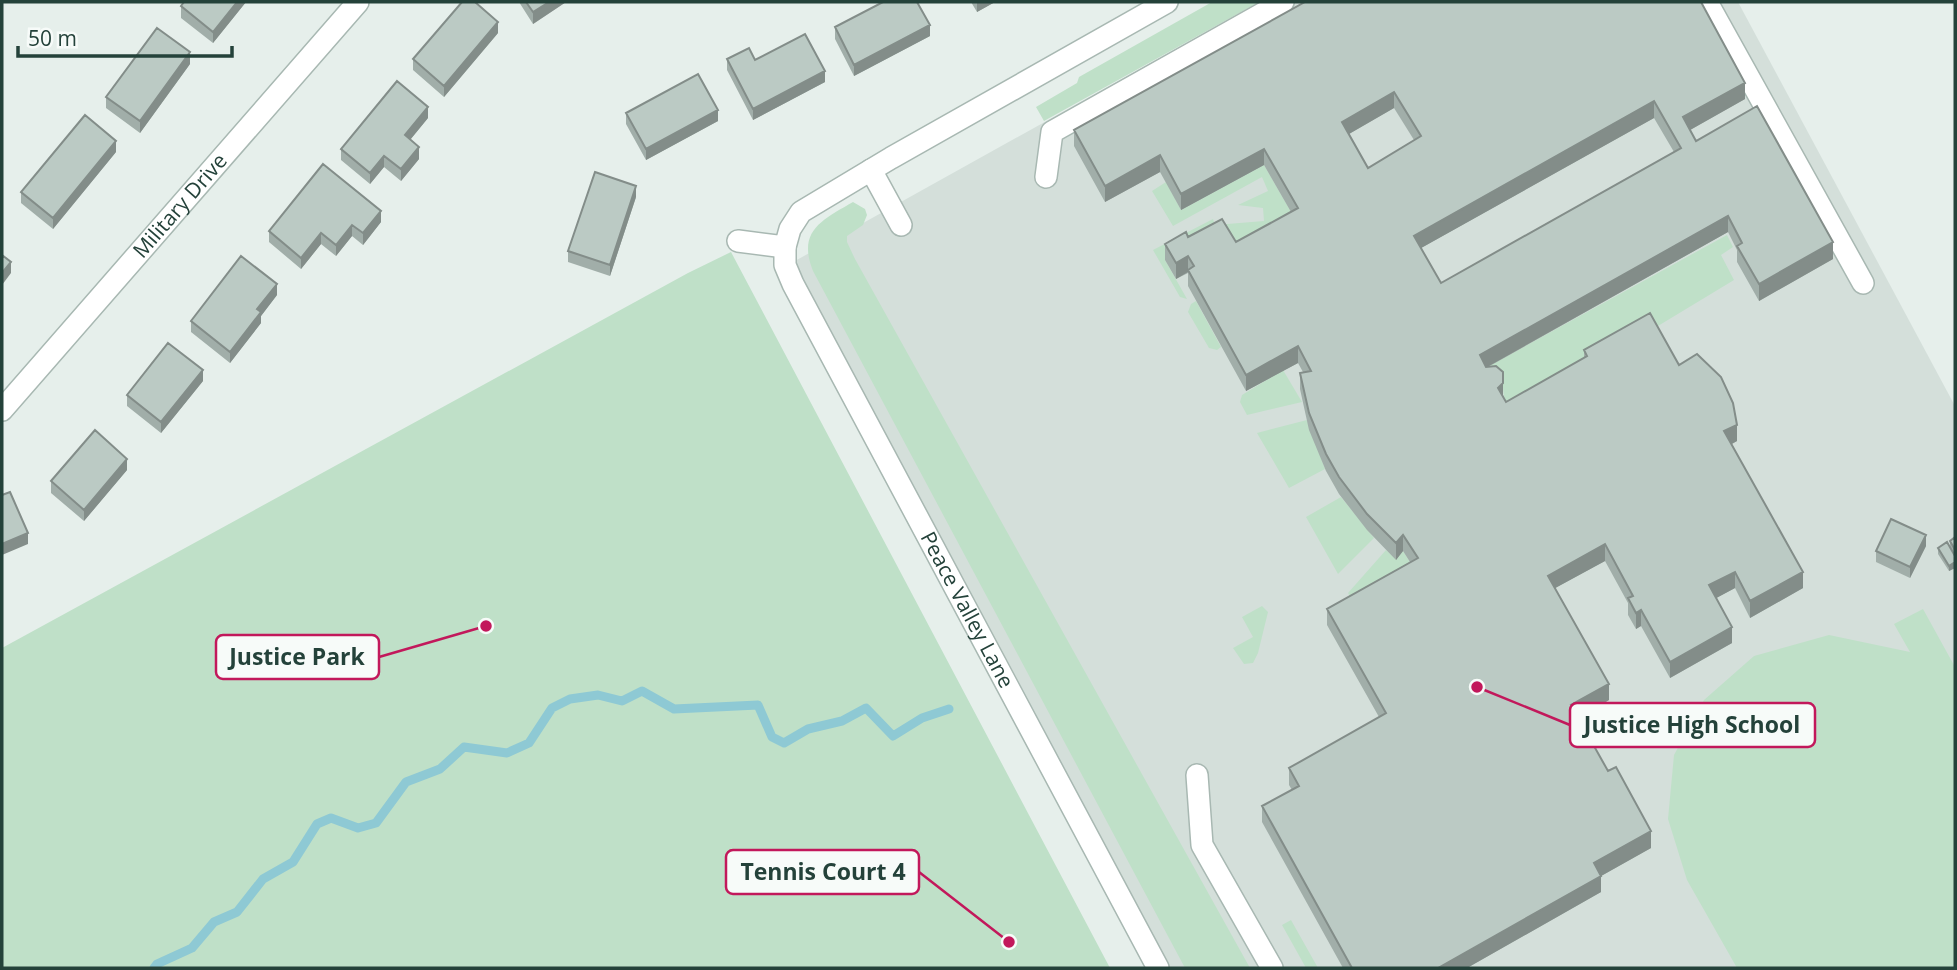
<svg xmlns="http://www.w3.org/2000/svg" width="1957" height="970" font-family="'Open Sans',sans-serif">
<rect width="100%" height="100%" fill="#e6efeb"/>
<path fill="#d4dfda" d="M 1260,2 L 1738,2 L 1955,406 L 1955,968 L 1147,968 L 777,271 Z"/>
<path fill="#bfe0c8" d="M 1212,2 L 1259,2 L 1044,121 L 1036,107 L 1077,83 L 1079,77 Z
M 1264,165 L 1298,224 L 1236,259 L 1185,248 L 1165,260 L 1187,299 L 1180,297 L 1153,250 L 1213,219 L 1215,225 L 1264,221 L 1263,208 L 1238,205 L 1268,191 L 1262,177 L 1173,226 L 1152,191 L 1166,182 L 1181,210 Z
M 853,202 L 865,209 L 867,215 L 863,225 L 847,236 L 847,242 L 855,259 L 1250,968 L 1185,968 L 813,271 C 797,231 822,220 853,202 Z
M 1727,235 L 1733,247 L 1721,255 L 1734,280 L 1506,418 L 1503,388 L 1480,371 Z
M 731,252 L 1110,968 L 2,968 L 2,648 L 688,273 Z
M 1196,301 L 1221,347 L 1217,350 L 1209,348 L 1188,312 L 1191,304 Z
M 1283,370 L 1302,402 L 1247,415 L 1240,402 L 1242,395 Z
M 1307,420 L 1325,469 L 1289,488 L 1257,433 Z
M 1341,497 L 1374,538 L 1338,574 L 1306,517 Z
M 1386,550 L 1396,559 L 1403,551 L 1413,567 L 1353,601 L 1348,593 Z
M 1262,606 L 1268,612 L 1258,653 L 1253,663 L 1244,664 L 1233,648 L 1253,637 L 1242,617 Z
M 1923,609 L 1955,667 L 1955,968 L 1737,968 L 1687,880 L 1668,819 L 1674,755 L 1704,700 L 1754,656 L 1829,635 L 1910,652 L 1894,624 Z
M 1291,920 L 1318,968 L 1306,968 L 1282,925 Z"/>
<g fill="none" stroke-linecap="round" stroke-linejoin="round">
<path stroke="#8ec9d4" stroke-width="9" d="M 154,968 L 157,964 L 192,948 L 214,922 L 237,912 L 263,879 L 293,862 L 317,824 L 331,818 L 358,828 L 376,823 L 406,782 L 440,769 L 464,747 L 507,753 L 529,743 L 552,708 L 570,699 L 598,695 L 622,701 L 642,691 L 674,709 L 758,705 L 772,737 L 784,743 L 808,729 L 842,721 L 866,708 L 893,736 L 922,718 L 949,709"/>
<defs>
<g id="minor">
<path d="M 1707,2 L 1863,283"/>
<path d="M 871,170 L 901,225"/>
<path d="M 1046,177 L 1052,132 L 1283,2"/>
<path d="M 738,241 L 785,247 L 790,229 L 801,212 L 891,158 L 1167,2"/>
<path id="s1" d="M 785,247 L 785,265 L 793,284 L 1158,968"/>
<path id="s2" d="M 2,410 L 358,2"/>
<path d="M 1197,775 L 1202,845 L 1272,968"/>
</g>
</defs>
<use href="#minor" stroke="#a8b8b2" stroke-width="24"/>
<use href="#minor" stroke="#fff" stroke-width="21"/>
</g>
<path fill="#a1aea9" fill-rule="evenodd" d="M 184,2 L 246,2 L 213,43 L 181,18 L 181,6 Z
M 519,2 L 566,2 L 533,24 Z
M 971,2 L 995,2 L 977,12 Z
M 1305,2 L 1745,99 L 1690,130 L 1696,141 L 1833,259 L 1759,301 L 1737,262 L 1737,250 L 1728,232 L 1488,367 L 1506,402 L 1584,358 L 1584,350 L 1679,365 L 1737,441 L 1732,444 L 1803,588 L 1750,618 L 1735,588 L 1716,598 L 1732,643 L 1670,678 L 1641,626 L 1636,629 L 1628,615 L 1628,603 L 1605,561 L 1555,588 L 1609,700 L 1578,718 L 1651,848 L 1601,876 L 1601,892 L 1467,968 L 1343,968 L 1262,822 L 1262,806 L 1292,790 L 1289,785 L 1289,768 L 1379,717 L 1327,625 L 1327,609 L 1410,562 L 1403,551 L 1396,560 L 1367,530 L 1339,494 L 1326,471 L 1309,430 L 1300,389 L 1300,373 L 1303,372 L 1298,363 L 1246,391 L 1188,286 L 1188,273 L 1176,279 L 1165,260 L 1165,244 L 1188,237 L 1236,242 L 1291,212 L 1264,165 L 1181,210 L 1160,172 L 1105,202 L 1074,146 L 1074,130 ZM 1394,108 L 1414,140 L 1368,168 L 1349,134 ZM 1654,118 L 1674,152 L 1441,283 L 1421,248 Z
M 835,27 L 930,36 L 854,76 L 835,39 Z
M 498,33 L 444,97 L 413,70 L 413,59 Z
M 727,59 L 755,60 L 825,82 L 753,120 L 727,70 Z
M 190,64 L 140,133 L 106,108 L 106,97 Z
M 626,113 L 718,121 L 646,160 L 626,124 Z
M 428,118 L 410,140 L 419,159 L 401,181 L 384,167 L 370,184 L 341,160 L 341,149 Z
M 116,152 L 53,229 L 21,203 L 21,192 Z
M 636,197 L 610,276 L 568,262 L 568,251 Z
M 381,222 L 363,245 L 352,236 L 336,256 L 321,244 L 301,269 L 269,242 L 269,231 Z
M 277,295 L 261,316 L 261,323 L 230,363 L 191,332 L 191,321 Z
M 203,381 L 161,433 L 127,406 L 127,395 Z
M 127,470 L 84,521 L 51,493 L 51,481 Z
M 1955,537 L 1955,568 L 1949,571 L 1938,554 L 1938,548 L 1950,546 L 1950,541 Z
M 1926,546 L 1910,578 L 1876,562 L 1876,551 Z"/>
<path fill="#838d89" d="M 237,2 L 246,2 L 213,43 L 213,32 Z
M 549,2 L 566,2 L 533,24 L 533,12 Z
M 977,2 L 995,2 L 977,12 Z
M 498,22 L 498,33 L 444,97 L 444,86 Z
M 930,25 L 930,36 L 854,76 L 854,65 Z
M 190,52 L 190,64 L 140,133 L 140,121 Z
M 825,71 L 825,82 L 753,120 L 753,109 Z
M 1745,83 L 1745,99 L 1683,134 L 1683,117 Z
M 1394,92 L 1394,108 L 1342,138 L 1342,122 Z
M 1654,101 L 1654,118 L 1414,252 L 1414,236 Z
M 428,107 L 428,118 L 405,146 L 405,135 Z
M 718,110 L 718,121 L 646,160 L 646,149 Z
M 116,141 L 116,152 L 53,229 L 53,218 Z
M 419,147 L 419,159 L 401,181 L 401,169 Z
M 1264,149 L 1264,165 L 1181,210 L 1181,194 Z
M 1160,155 L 1160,172 L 1105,202 L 1105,186 Z
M 384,156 L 384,167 L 370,184 L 370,173 Z
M 636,186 L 636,197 L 610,276 L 610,265 Z
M 381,211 L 381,222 L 363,245 L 363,233 Z
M 1728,216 L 1728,232 L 1480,371 L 1480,355 Z
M 352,225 L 352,236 L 336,256 L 336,245 Z
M 321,233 L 321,244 L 301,269 L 301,258 Z
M 1833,242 L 1833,259 L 1759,301 L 1759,284 Z
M 1188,256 L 1188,272 L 1176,279 L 1176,263 Z
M 11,262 L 11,273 L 2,285 L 2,273 Z
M 277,284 L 277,295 L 261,316 L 261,323 L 230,363 L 230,352 L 257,309 Z
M 1298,346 L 1298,363 L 1246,391 L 1246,375 Z
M 203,370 L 203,381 L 161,433 L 161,422 Z
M 1503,383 L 1503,399 L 1498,388 Z
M 1737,425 L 1737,441 L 1724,448 L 1724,431 Z
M 127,459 L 127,470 L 84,521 L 84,510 Z
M 28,533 L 28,544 L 2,555 L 2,544 Z
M 1403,535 L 1403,551 L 1396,560 L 1396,543 Z
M 1926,535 L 1926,546 L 1910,578 L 1910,567 Z
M 1605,544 L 1605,561 L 1548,592 L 1548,576 Z
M 1955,562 L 1955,568 L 1949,571 L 1949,566 Z
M 1735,572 L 1735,588 L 1709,602 L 1709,585 Z
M 1803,572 L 1803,588 L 1750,618 L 1750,601 Z
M 1641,610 L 1641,626 L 1636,629 L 1636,613 Z
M 1732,627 L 1732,643 L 1670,678 L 1670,662 Z
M 1609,684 L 1609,700 L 1571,722 L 1571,705 Z
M 1651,831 L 1651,848 L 1594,880 L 1594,863 Z
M 1601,876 L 1601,892 L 1467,968 L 1438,968 Z"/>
<path fill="#bbcac4" stroke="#838d89" stroke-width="2" fill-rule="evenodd" d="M 184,2 L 237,2 L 213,32 L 181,6 Z
M 462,2 L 475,2 L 498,22 L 444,86 L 413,59 Z
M 526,2 L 549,2 L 533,12 Z
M 883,2 L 917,2 L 930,25 L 854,65 L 835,27 Z
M 1305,2 L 1701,2 L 1745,83 L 1683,117 L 1696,141 L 1757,106 L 1833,242 L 1759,284 L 1737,246 L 1742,243 L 1728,216 L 1480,355 L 1486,367 L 1496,366 L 1503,372 L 1503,383 L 1498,388 L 1506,402 L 1587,356 L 1584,350 L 1650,313 L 1679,365 L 1697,354 L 1721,377 L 1733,403 L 1737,425 L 1724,431 L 1803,572 L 1750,601 L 1735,572 L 1709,585 L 1732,627 L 1670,662 L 1641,610 L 1636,613 L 1628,598 L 1633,596 L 1605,544 L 1548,576 L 1609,684 L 1571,705 L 1608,771 L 1616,767 L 1651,831 L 1594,863 L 1601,876 L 1438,968 L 1352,968 L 1262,806 L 1299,786 L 1289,768 L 1386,713 L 1327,609 L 1418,558 L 1403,535 L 1396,543 L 1367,514 L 1339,477 L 1326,454 L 1309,413 L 1300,373 L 1311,371 L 1298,346 L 1246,375 L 1188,270 L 1194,266 L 1188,256 L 1176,263 L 1165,244 L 1186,232 L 1188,237 L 1222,219 L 1236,242 L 1298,208 L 1264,149 L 1181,194 L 1160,155 L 1105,186 L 1074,130 ZM 1394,92 L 1421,136 L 1368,168 L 1342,122 ZM 1654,101 L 1681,148 L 1441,283 L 1414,236 Z
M 157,28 L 190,52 L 140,121 L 106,97 Z
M 805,34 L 825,71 L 753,109 L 727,59 L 749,48 L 755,60 Z
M 698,74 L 718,110 L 646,149 L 626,113 Z
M 397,81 L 428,107 L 405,135 L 419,147 L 401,169 L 384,156 L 370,173 L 341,149 Z
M 85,115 L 116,141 L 53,218 L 21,192 Z
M 323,164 L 381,211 L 363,233 L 352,225 L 336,245 L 321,233 L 301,258 L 269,231 Z
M 595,172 L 636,186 L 610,265 L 568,251 Z
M 2,255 L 11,262 L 2,273 Z
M 241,256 L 277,284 L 257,309 L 261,312 L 230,352 L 191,321 Z
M 168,343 L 203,370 L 161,422 L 127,395 Z
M 95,430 L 127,459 L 84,510 L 51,481 Z
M 10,492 L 28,533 L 2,544 L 2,495 Z
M 1891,519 L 1926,535 L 1910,567 L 1876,551 Z
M 1955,537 L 1955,550 L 1950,541 Z
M 1947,542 L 1955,556 L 1955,562 L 1949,566 L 1938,548 Z"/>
<g text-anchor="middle" stroke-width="6" stroke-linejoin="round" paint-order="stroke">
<g font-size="21" fill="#24423a" stroke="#f7fbf9">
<text dy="7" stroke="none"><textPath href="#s2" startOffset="271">Military Drive</textPath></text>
<text dy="7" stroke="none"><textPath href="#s1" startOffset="408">Peace Valley Lane</textPath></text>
</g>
</g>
<path fill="none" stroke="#c2185b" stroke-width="2.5" d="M486 626L379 657M1477 687L1570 725M1009 942L919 872"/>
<g fill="#c2185b" stroke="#f7fbf9" stroke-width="2.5">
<circle cx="486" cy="626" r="7"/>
<circle cx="1477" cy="687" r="7"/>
<circle cx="1009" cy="942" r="7"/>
</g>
<g fill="#f7fbf9" stroke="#c2185b" stroke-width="2.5">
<rect x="216" y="635" width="163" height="44" rx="7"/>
<rect x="1570" y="703" width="245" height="44" rx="7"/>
<rect x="726" y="850" width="193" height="44" rx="7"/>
</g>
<g font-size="23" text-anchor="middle" font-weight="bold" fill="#24423a">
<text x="297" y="665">Justice Park</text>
<text x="1692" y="733">Justice High School</text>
<text x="823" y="880">Tennis Court 4</text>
</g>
<rect width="1957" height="970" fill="none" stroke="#24423a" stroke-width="7"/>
<path d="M18 46v10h214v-10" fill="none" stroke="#24423a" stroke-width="3.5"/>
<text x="28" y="46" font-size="21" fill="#24423a" stroke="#f7fbf9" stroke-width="5" paint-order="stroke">50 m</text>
</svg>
